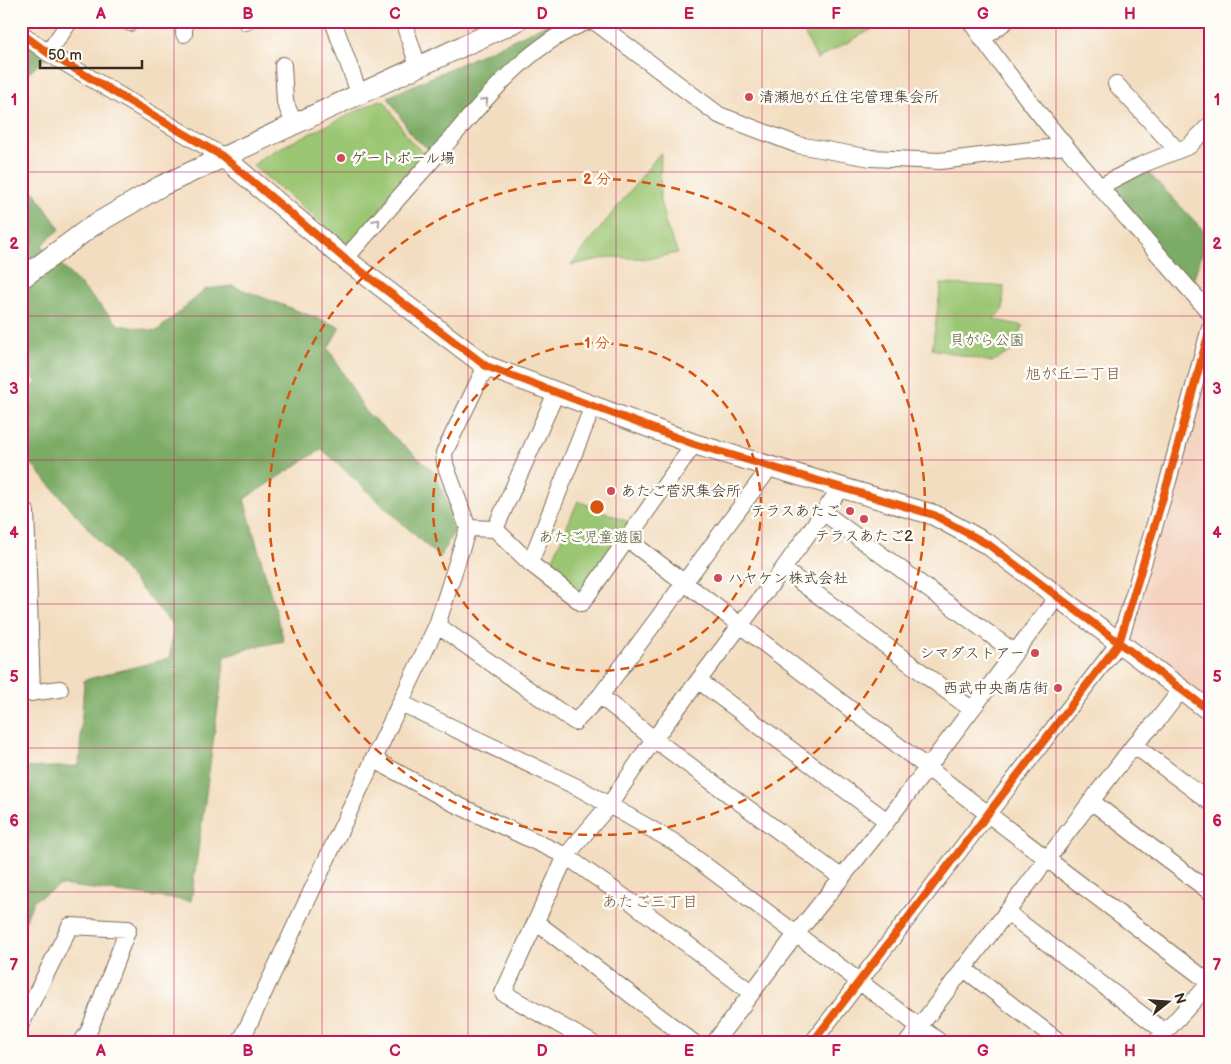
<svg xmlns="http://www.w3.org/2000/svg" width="1231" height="1064" font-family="'Balsamiq Sans','Klee One',sans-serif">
<rect width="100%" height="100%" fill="#fdfcf7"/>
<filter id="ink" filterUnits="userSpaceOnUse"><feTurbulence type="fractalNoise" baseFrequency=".02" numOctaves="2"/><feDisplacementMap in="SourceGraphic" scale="10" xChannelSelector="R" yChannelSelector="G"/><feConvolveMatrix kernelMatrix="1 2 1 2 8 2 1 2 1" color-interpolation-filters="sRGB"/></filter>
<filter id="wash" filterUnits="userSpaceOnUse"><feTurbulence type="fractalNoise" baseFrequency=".0096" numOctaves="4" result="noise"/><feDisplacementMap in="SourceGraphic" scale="20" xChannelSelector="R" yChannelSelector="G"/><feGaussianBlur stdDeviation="1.12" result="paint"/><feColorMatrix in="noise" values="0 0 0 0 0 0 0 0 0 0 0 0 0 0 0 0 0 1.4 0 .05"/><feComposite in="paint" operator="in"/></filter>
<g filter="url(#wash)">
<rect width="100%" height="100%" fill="#f3ddc0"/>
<path fill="#f4d3c0" d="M 1210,328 L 1210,508 L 1207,512 L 1210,514 L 1210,711 L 1116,637 Z"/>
<path fill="#9bc673" stroke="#6b7848" d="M 798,21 L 872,21 L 876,27 L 817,59 Z
M 380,100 L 385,102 L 411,142 L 426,154 L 353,241 L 346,243 L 253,166 L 261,158 L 286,145 Z
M 661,152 L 660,200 L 666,225 L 678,253 L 648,259 L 611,257 L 571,265 Z
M 941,284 L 1004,286 L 1003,310 L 993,319 L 1023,326 L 1014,350 L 992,362 L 932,349 Z
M 578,501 L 633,524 L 582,592 L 575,594 L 547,572 Z"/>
<path fill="#7cab65" stroke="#5c6a42" d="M 554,21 L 566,22 L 544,37 L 430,150 L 413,137 L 388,97 Z
M 21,39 L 46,58 L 21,80 Z
M 1141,165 L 1208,235 L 1190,290 L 1099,187 Z
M 21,173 L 60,229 L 42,245 L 119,325 L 157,331 L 206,289 L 233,286 L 340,327 L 328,348 L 366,412 L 435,473 L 457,525 L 440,558 L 322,449 L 244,499 L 284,641 L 250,648 L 225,657 L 191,901 L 61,885 L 34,900 L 21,931 L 21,768 L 79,766 L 84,680 L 170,658 L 173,625 L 21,452 L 21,396 L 37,383 L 21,361 Z"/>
</g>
<g filter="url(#ink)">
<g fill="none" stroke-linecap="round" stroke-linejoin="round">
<defs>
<path id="minor" d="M 184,21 L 184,34
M 246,21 L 246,22
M 333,21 L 359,93
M 403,21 L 418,66
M 594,21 L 719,115 L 798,145 L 871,158 L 940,161 L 1065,146
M 970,21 C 1042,125 1127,218 1210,313
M 130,23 L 130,21
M 21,33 L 48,53 L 222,156
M 982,39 L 1006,21
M 48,53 L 70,21
M 283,65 L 285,102 L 294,123
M 1116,84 L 1177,150
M 1099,187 L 1141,165 L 1189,146 L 1210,125
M 345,259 C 377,222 409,186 441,150 C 483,102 528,43 589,21
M 26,511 L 32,693
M 823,512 L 1014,652
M 468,528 L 495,529 L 530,563 L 582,603 L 694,444
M 495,529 L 556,393
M 627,539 L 1210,983
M 530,563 L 593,406
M 783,569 L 971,709
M 437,625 L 575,722 L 600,696 L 771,466
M 699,681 L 887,821
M 21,694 L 60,689
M 600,696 L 654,739 L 842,878
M 401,703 L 579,788 L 674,842 L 941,1043
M 1134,745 L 1210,802
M 373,759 L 451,802 L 566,856 L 634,904 L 752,993
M 1091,801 L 1210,892
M 1006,912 L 1165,1032
M 536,922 L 694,1043
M 963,968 L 1061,1043
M 21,1024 L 70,926 L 128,929 L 89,1031 L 81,1043
M 240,1043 L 437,625 L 468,528 L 445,464 L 444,453 L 486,366
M 592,1043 L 503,993 L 566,856 L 610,804 L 654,739 L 783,569 L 842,486
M 714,1043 L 797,933 L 887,821 L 1058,596
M 812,1043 L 1119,643 L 1168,481 L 1210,328
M 907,1043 L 1134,745 L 1157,721 L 1181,690
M 1155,1043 L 1210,983"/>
<path id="tertiary" d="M 222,156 L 345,259 L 486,366 L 694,444 L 934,515 L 989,545 L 1210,711
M 21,279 L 92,226 L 161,186 L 517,21"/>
</defs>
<use href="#minor" stroke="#7b6957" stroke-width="18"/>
<use href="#tertiary" stroke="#7b6957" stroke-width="22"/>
<use href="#minor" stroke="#fff" stroke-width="16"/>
<use href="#tertiary" stroke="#fff" stroke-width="20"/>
<defs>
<path id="cycleway" d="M 21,33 L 48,53 L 222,156 L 345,259 L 486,366 L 694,444 L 934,515 L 989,545 L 1210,711
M 812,1043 L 1119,643 L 1168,481 L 1210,328"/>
</defs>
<use href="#cycleway" stroke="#fdfcf7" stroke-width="11"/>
<use href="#cycleway" stroke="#e8590c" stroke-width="8"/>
</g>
<defs><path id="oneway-chevron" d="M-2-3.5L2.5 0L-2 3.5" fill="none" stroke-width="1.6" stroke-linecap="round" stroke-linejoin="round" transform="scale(1.25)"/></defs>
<g stroke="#a79f9a">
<use href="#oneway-chevron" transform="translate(485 101) rotate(-45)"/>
<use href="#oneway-chevron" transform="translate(377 222) rotate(-49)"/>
</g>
</g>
<path fill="none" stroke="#c2185b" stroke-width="1" stroke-opacity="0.55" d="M 174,21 L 174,1043M 322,21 L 322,1043M 468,21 L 468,1043M 616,21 L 616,1043M 762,21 L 762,1043M 909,21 L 909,1043M 1056,21 L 1056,1043M 21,172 L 1210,172M 21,316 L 1210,316M 21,460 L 1210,460M 21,604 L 1210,604M 21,748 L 1210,748M 21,892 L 1210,892"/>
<g fill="none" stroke="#d7540e" stroke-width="2.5" stroke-dasharray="9 6">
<circle cx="597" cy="507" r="164"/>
<circle cx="597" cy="507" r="328"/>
</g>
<g fill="#d1495b" stroke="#fdfcf7" stroke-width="2">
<circle cx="749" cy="97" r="5"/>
<circle cx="341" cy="158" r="5"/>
<circle cx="611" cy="491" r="5"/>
<circle cx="850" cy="511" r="5"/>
<circle cx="864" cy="519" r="5"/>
<circle cx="718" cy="578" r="5"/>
<circle cx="1035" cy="653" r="5"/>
<circle cx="1058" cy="688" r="5"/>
</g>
<g text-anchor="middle" stroke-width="5" stroke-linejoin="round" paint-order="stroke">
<g font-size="15" fill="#3b2a1e" stroke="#fdfcf7" text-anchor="start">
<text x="759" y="102">清瀬旭が丘住宅管理集会所</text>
<text x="351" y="163">ゲートボール場</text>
<text x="621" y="496">あたご菅沢集会所</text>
<text x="840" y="516" text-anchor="end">テラスあたご</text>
<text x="864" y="541" text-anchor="middle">テラスあたご2</text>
<text x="728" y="583">ハヤケン株式会社</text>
<text x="1025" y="658" text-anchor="end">シマダストアー</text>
<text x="1048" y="693" text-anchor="end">西武中央商店街</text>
</g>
<g font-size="15" fill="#585938" stroke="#fdfcf7">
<text x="987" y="345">貝がら公園</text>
<text x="591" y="542">あたご児童遊園</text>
</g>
<g font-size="16" fill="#795b42" stroke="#fdfcf7">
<text x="1073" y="379">旭が丘二丁目</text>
<text x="650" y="907">あたご三丁目</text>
</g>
</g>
<circle cx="597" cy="507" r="8" fill="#d7540e" stroke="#fdfcf7" stroke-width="2.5"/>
<g font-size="15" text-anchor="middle" font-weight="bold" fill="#d7540e" stroke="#fdfcf7" stroke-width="5" stroke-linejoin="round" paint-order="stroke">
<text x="597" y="184">2 分</text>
<text x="597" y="348">1 分</text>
</g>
<rect width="1231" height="1064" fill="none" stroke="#fdfcf7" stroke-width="55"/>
<g transform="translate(1168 1002) rotate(73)" stroke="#fdfcf7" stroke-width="4" paint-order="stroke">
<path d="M0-4L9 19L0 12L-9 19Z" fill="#3b2a1e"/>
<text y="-8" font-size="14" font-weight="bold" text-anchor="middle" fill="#3b2a1e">N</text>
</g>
<path d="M40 60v8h102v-8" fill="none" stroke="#3b2a1e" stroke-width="2.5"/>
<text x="48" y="60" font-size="15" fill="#3b2a1e" stroke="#fdfcf7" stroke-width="4" paint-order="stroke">50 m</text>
<rect x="28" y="28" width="1176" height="1008" fill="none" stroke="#c2185b" stroke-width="2"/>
<g font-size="16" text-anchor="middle" font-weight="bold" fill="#c2185b">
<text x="101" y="19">A</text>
<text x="248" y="19">B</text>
<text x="395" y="19">C</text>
<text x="542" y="19">D</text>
<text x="689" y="19">E</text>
<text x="836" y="19">F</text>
<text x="983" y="19">G</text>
<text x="1130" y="19">H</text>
<text x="14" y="105">1</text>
<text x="1217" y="105">1</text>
<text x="14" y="249">2</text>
<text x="1217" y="249">2</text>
<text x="14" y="394">3</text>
<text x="1217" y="394">3</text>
<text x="14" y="538">4</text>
<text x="1217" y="538">4</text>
<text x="14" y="682">5</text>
<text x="1217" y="682">5</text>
<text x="14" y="826">6</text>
<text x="1217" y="826">6</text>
<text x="14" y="970">7</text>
<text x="1217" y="970">7</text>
<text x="101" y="1056">A</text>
<text x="248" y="1056">B</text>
<text x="395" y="1056">C</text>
<text x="542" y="1056">D</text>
<text x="689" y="1056">E</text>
<text x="836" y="1056">F</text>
<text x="983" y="1056">G</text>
<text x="1130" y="1056">H</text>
</g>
</svg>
